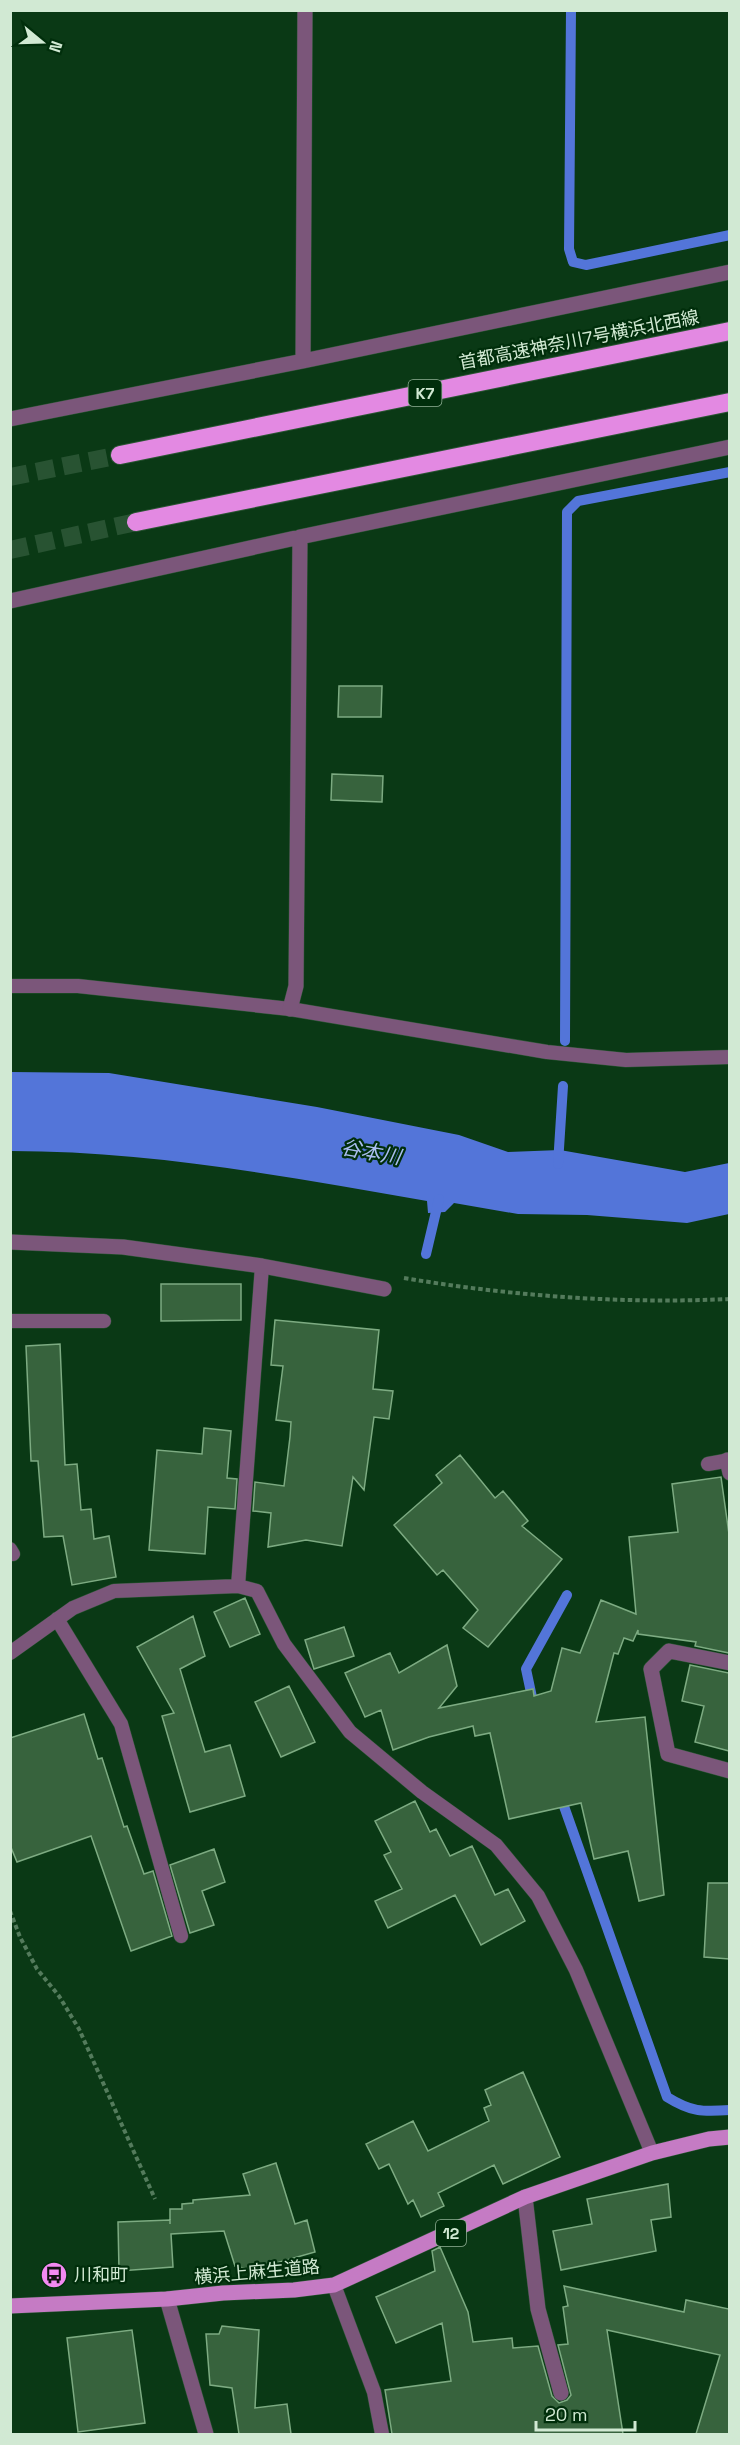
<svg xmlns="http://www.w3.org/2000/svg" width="740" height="2445" font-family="'Space Grotesk','Noto Sans JP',sans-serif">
<rect width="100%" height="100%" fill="#0a3915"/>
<path fill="#5375d9" d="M 11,1072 L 109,1073 L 317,1107 L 459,1135 L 508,1152 L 560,1150 L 685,1172 L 729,1163 L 729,1214 L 687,1223 L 587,1215 L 518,1214 L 454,1203 L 445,1212 L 428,1213 L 427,1201 C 290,1177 150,1151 11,1151 Z"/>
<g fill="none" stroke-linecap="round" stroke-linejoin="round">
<path stroke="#5375d9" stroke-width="10" d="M 571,10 L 569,249 L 573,262 L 586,265 L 730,235
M 565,1041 L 567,512 L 578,501 L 730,472
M 558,1164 L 563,1086
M 426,1254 L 439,1199
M 533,1702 L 526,1669 L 567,1595
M 560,1795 L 667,2097 C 691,2112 702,2112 730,2110"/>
</g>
<path fill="#37633d" stroke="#7dab82" stroke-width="1.5" d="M 339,686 L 382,686 L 381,717 L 338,717 Z
M 332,774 L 383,776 L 382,802 L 331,800 Z
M 161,1284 L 241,1284 L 241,1320 L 161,1321 Z
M 275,1320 L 379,1330 L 373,1389 L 393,1391 L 389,1419 L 374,1417 L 364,1490 L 353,1477 L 342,1546 L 306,1540 L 268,1547 L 271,1513 L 253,1511 L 255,1482 L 284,1486 L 290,1437 L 291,1422 L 276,1420 L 283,1366 L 271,1365 Z
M 60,1344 L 65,1465 L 77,1464 L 81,1510 L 91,1509 L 94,1539 L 109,1536 L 116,1577 L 72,1585 L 63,1536 L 44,1537 L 38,1461 L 31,1461 L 26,1346 Z
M 204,1428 L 231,1431 L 227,1478 L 237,1479 L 235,1509 L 208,1507 L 205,1554 L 149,1550 L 157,1450 L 202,1454 Z
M 460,1455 L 495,1498 L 503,1491 L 528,1521 L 522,1526 L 562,1559 L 488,1647 L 463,1628 L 478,1610 L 443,1570 L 437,1575 L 394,1525 L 442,1483 L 436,1475 Z
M 721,1477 L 729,1534 L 729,1653 L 695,1646 L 696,1642 L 638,1634 L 638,1630 L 633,1641 L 624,1638 L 618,1654 L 614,1653 L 596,1722 L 645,1717 L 664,1895 L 639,1901 L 628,1851 L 594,1859 L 581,1803 L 509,1819 L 490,1733 L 475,1736 L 473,1726 L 429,1737 L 393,1750 L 381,1710 L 365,1717 L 345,1673 L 390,1653 L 399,1673 L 447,1645 L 457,1686 L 439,1708 L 533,1689 L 534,1696 L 551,1691 L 562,1648 L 580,1653 L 601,1600 L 636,1614 L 629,1537 L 678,1532 L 672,1484 Z
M 245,1598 L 260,1634 L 230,1647 L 214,1612 Z
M 193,1616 L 205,1656 L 180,1669 L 205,1752 L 230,1745 L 245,1796 L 190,1812 L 162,1716 L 174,1713 L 137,1647 Z
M 344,1627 L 354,1656 L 314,1669 L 305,1640 Z
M 690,1665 L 729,1673 L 729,1751 L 695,1742 L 704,1706 L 682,1701 Z
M 289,1686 L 315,1742 L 281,1757 L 255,1702 Z
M 84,1714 L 98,1759 L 102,1758 L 124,1827 L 127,1826 L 144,1874 L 153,1871 L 172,1936 L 131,1951 L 91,1836 L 17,1862 L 10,1845 L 10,1738 Z
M 415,1801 L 430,1832 L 436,1829 L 450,1856 L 472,1846 L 495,1895 L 508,1889 L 525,1921 L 481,1945 L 455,1895 L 388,1928 L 375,1901 L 402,1889 L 384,1855 L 391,1852 L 375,1821 Z
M 214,1849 L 225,1882 L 202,1891 L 214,1925 L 190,1933 L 170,1865 Z
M 708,1883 L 729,1883 L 729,1959 L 704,1957 Z
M 523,2072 L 560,2157 L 503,2184 L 494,2165 L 438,2193 L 444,2206 L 421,2217 L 413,2200 L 408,2204 L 389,2164 L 379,2169 L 366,2144 L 413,2121 L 428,2151 L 489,2121 L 484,2108 L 491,2105 L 485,2090 Z
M 276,2163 L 295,2224 L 307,2220 L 315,2252 L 251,2270 L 235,2266 L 224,2231 L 171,2234 L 173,2267 L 119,2271 L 118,2222 L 170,2220 L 170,2224 L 170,2209 L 182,2209 L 182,2204 L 193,2203 L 193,2200 L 250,2195 L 243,2174 Z
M 668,2184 L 671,2217 L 651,2220 L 656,2251 L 561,2270 L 553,2231 L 592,2224 L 587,2199 Z
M 440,2247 L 468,2312 L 473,2342 L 512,2338 L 513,2348 L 538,2346 L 552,2396 L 559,2403 L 567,2400 L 571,2395 L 558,2345 L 568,2344 L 563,2307 L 568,2306 L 564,2286 L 684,2312 L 686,2300 L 729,2309 L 729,2434 L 696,2434 L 720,2355 L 607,2330 L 623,2434 L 392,2434 L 385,2390 L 451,2381 L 442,2323 L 396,2343 L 376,2297 L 435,2271 L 432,2251 Z
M 222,2326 L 259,2330 L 255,2408 L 287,2404 L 291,2434 L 239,2434 L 232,2388 L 210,2385 L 206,2334 L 219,2334 Z
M 132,2330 L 145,2423 L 78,2432 L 67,2338 Z"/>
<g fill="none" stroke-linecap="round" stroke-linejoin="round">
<path stroke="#285332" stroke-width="18" stroke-dasharray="18 9" stroke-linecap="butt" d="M 10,477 L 120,455
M 10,550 L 136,522"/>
<defs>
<path id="service" d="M 10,986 L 78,986 L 290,1009 L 547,1052 L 626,1060 L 730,1057
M 262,1266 L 238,1586 L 257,1591 L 284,1644 L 350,1732 L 422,1792 L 496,1845 L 538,1896 L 576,1970 L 652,2153
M 10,1321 L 104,1321
M 708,1464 L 730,1460
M 10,1549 L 13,1554
M 57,1619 L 121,1724 L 181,1936
M 10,1653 L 73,1608 L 114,1591 L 238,1586
M 334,2285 L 374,2392 L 382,2434"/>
<path id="minor" d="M 303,361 L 305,10
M 10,419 L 303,361 L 730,272
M 10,601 L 300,537 L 730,447
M 290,1009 L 296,986 L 300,537
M 10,1242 L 123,1247 L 262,1266 L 384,1289
M 727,1460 L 730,1473
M 730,1663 L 669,1651 L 651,1669 L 668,1754 L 730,1771
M 525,2197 L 538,2309 L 561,2393"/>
<path id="tertiary" d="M 167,2299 L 206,2434"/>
<path id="primary" d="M 10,2306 L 167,2299 L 223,2293 L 294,2290 L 334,2285 L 525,2197 L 652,2153 L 709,2139 L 730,2137"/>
<path id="motorway" d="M 120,455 L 730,331
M 136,522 L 730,402"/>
</defs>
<use href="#service" stroke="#2a5533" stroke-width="15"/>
<use href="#minor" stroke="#2a5533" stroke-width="16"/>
<use href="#tertiary" stroke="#2a5533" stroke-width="16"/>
<use href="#primary" stroke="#2a5533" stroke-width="16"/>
<use href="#motorway" stroke="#2a5533" stroke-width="20"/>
<path stroke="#547b5c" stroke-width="4" stroke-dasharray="4.5 3" stroke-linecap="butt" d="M 404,1278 C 511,1296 621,1304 730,1299
M 10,1911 L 20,1937 L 37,1969 L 59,1996 L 79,2029 L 155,2199"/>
<use href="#service" stroke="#7b567a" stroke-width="14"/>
<use href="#minor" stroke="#7b567a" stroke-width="15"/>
<use href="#tertiary" stroke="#7b567a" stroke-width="15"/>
<use href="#primary" stroke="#c57bc4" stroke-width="15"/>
<use href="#motorway" stroke="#e389e2" stroke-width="18"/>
</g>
<defs>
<symbol id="bus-disc" viewBox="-11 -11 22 22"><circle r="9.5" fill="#f38af2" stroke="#002e0b"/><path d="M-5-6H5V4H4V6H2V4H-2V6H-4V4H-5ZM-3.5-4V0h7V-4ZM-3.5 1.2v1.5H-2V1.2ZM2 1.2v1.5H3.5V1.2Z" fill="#111"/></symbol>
</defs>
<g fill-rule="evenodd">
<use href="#bus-disc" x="39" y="2260" width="30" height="30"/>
</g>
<g text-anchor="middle" stroke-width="4.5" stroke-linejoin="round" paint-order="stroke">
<g fill="#002e0b" stroke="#92b197" stroke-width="1.5">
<rect x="408.5" y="380" width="33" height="26" rx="4.5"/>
<rect x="436" y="2220" width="30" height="26" rx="4.5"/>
</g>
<g font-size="16" font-weight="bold" fill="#d1e9d3">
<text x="425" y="399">K7</text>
<text x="451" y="2239">12</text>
</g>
<g font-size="18" fill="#d1e9d3" stroke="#002e0b">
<text transform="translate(579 340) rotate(-11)" y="6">首都高速神奈川7号横浜北西線</text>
<text transform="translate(257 2272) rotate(-5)" y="6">横浜上麻生道路</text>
</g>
<g font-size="18" fill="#d1e9d3" stroke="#002e0b" text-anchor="start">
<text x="74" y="2281">川和町</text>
</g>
<g font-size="20" font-style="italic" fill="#aabef0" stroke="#002e0b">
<text transform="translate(371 1152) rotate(10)" y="7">谷本川</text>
</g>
</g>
<rect width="740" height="2445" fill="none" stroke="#d1e9d3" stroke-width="24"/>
<g transform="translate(42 42) rotate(109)" stroke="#002e0b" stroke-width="4.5" paint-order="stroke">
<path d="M0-4.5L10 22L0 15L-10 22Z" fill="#d1e9d3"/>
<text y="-9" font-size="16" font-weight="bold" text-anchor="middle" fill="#d1e9d3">N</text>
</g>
<path d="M536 2421v9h99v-9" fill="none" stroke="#d1e9d3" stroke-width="3"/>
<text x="545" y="2421" font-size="18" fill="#d1e9d3" stroke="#002e0b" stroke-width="4.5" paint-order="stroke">20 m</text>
</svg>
